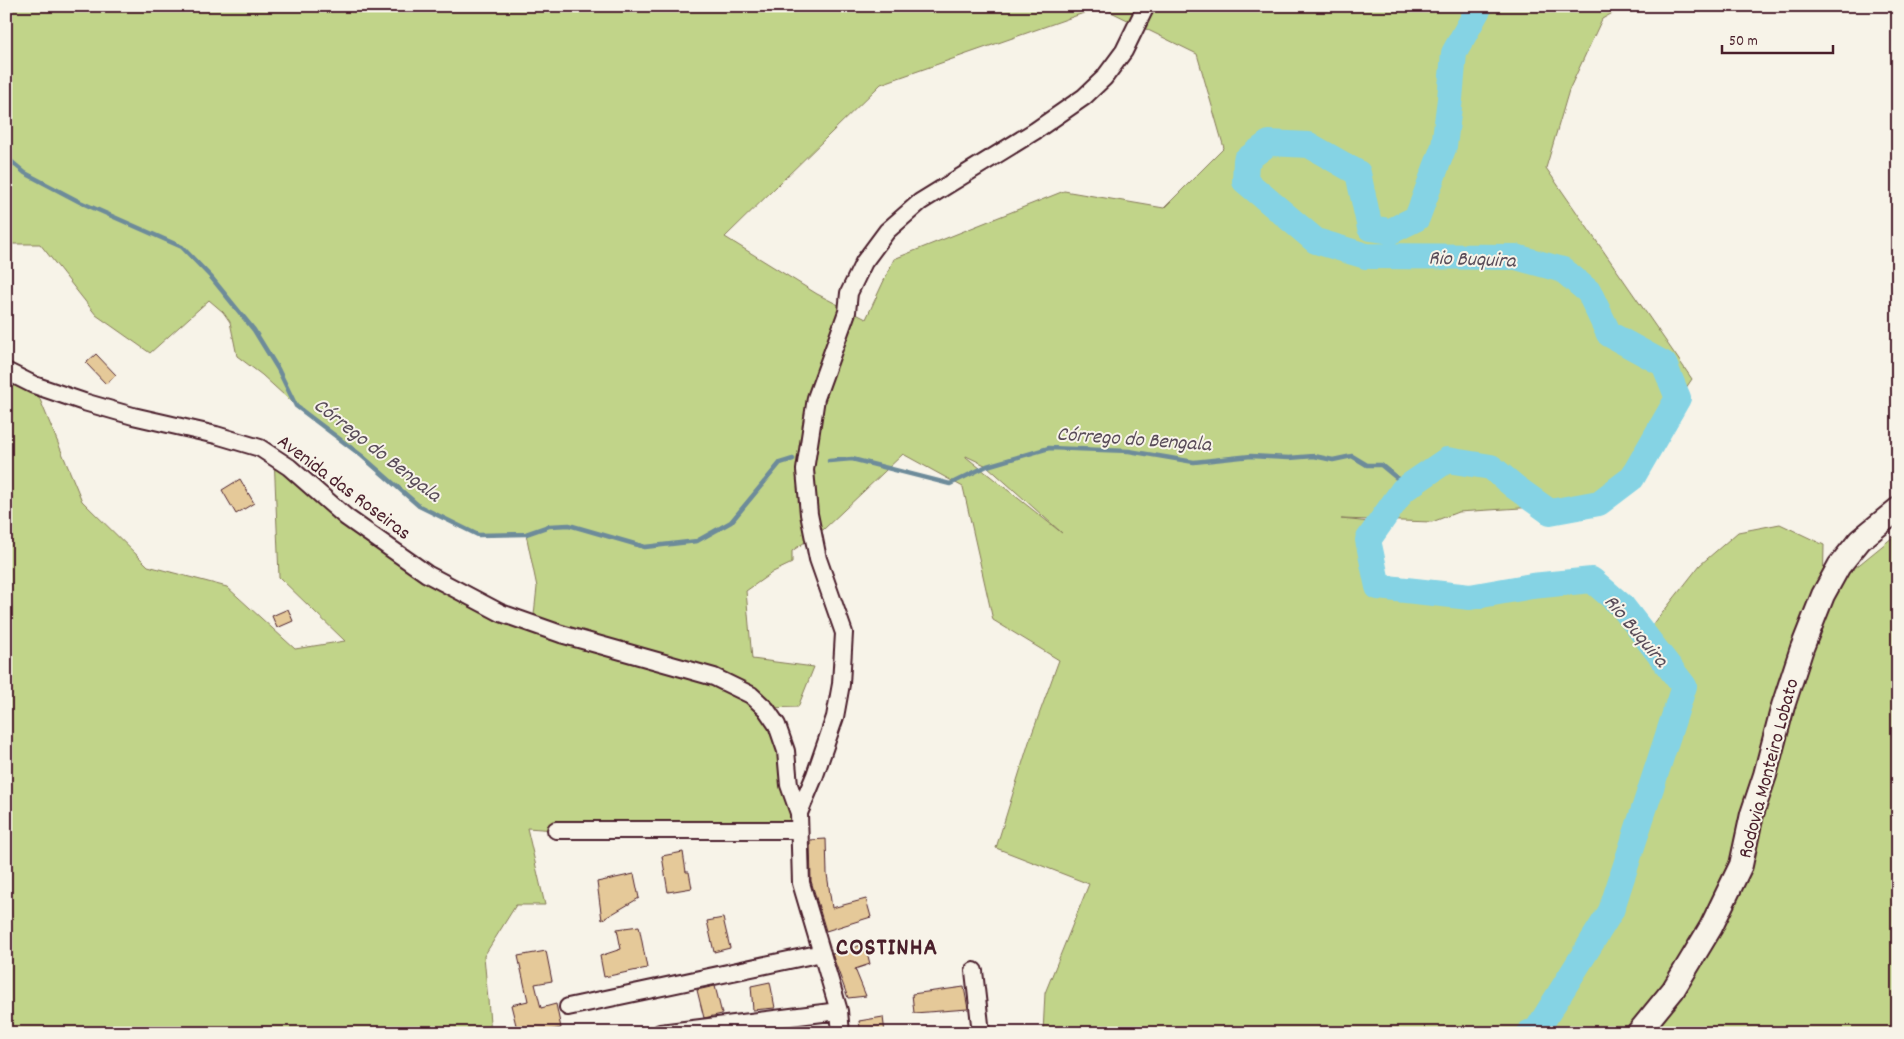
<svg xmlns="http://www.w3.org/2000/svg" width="1904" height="1039" font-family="Dekko,sans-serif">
<rect width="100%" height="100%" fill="#f7f3e8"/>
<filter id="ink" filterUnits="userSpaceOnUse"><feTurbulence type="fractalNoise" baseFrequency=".02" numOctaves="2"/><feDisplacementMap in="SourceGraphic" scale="10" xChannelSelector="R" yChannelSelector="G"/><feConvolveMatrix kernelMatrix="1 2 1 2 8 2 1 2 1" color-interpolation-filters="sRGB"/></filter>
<g filter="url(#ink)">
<path fill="#c1d489" stroke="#867a5a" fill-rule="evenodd" d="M 6,6 L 1625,6 L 1602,19 L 1569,90 L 1546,168 L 1692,379 L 1673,407 L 1632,478 L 1599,503 L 1458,512 L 1432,522 L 1341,519 L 1380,523 L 1368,540 L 1376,578 L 1388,588 L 1470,597 L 1532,586 L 1592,580 L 1610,596 L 1645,635 L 1700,565 L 1738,532 L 1780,524 L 1824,545 L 1823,594 L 1898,533 L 1898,1033 L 1043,1033 L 1045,993 L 1089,884 L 996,848 L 1029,742 L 1059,660 L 993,620 L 963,487 L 903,454 L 824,529 L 792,551 L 792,563 L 773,572 L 746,591 L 752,659 L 814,667 L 798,707 L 767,708 L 777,725 L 799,830 L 556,830 L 527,828 L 545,905 L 516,905 L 484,956 L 491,1033 L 6,1033 L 6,371 L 34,385 L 82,501 L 148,566 L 227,587 L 295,649 L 345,641 L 279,577 L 274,455 L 427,574 L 533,624 L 537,587 L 526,534 L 478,535 L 419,506 L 362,457 L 296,406 L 262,375 L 237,356 L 230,322 L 223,312 L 209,300 L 150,353 L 96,315 L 40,244 L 6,244 ZM 1101,7 L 1197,54 L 1224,148 L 1164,208 L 1064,191 L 894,259 L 866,319 L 817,294 L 725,237 L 881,84 ZM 966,456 L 987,466 L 1062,533 L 966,457 Z"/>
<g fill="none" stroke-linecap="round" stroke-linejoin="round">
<path stroke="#6d8b9a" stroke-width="4.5" d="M 6,157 L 25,173 L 80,202 L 182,247 L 211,277 L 254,330 L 278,369 L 296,406 L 362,456 L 419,506 L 478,535 L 526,534 L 549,526 L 569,525 L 645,547 L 697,541 L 731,522 L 780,463 L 793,459
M 829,461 L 852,459 L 950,484 L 987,466 L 1049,448 L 1129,451 L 1194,462 L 1251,456 L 1289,458 L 1314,456 L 1333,460 L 1352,456 L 1367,465 L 1381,465 L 1398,479 L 1403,490"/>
<path stroke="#85d3e4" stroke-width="26" d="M 1480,6 L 1454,53 L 1450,99 L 1444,146 L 1417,218 L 1391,231 L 1370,228 L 1358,173 L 1309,145 L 1269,143 L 1246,160 L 1245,181 L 1316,241 L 1366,256 L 1516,257 L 1563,270 L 1589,292 L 1609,334 L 1664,364 L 1678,398 L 1632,478 L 1599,503 L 1550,512 L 1515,487 L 1491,467 L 1447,460 L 1403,490 L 1368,540 L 1378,587 L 1470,597 L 1532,586 L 1592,580 L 1622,606 L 1684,686 L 1611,911 L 1537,1030 L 1529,1033"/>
</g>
<path fill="#e5c999" stroke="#4a1f2b" d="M 96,354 L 116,375 L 106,384 L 86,363 Z
M 240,479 L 254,503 L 236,514 L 222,490 Z
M 288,609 L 293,621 L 277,628 L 272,616 Z
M 826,839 L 827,874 L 832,908 L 866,899 L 871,917 L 826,931 L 811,881 L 810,840 Z
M 683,852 L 686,872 L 689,872 L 692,888 L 668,892 L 662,856 Z
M 634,874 L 639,898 L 602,920 L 597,882 Z
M 723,918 L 730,948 L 714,952 L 707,921 Z
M 639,926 L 647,968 L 604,977 L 600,956 L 621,949 L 617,929 Z
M 865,944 L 870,964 L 855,969 L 866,996 L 848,998 L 832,954 Z
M 546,951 L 552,981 L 535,984 L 541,1008 L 556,1004 L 561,1028 L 539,1033 L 518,1033 L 511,1005 L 528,1001 L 518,956 Z
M 770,982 L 775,1008 L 753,1010 L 751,986 Z
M 715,986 L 722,1014 L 704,1018 L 697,990 Z
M 964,987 L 968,1009 L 914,1013 L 912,994 Z
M 883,1017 L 885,1033 L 861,1033 L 859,1021 Z"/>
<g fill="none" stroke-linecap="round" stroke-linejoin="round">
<defs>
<path id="street" d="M 6,371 L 34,385 L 84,402 L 133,416 L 216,435 L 260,448 L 289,467 L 346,517 L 427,574 L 501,613 L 561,634 L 714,677 L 751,695 L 766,709 L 777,725 L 786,751 L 789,785 L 799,813
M 556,830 L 799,830
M 974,971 L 981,1033
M 568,1007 L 822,953
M 660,1033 L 839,1011
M 841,1033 L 839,1011 L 801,883 L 799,813 L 815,775 L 835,717 L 841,684 L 844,633 L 818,559 L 809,514 L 805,470 L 816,398 L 847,312 L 849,293 L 864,262 L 887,231 L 920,202 L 1035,131 L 1084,97 L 1104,78 L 1124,51 L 1146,6"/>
<path id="secondary" d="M 1638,1033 L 1673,990 L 1711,927 L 1741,865 L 1752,814 L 1765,775 L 1783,706 L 1802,648 L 1823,595 L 1839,566 L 1860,540 L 1898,509"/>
</defs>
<use href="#street" stroke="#4a1f2b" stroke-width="20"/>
<use href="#secondary" stroke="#4a1f2b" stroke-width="26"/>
<use href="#street" stroke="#f7f3e8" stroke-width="16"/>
<use href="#secondary" stroke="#f7f3e8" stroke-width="22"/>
</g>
</g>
<g text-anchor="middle" stroke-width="4" stroke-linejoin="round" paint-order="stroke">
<g font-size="20" fill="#4a1f2b" stroke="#f7f3e8">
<text transform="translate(345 486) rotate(37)" y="7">Avenida das Roseiras</text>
<text transform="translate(1767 768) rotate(-75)" y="7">Rodovia Monteiro Lobato</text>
</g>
<g font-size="21" font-style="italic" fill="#594c59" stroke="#f7f3e8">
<text transform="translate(1472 258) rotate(2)" y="7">Rio Buquira</text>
<text transform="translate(1134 438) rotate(4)" y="7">Córrego do Bengala</text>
<text transform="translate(378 449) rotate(38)" y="7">Córrego do Bengala</text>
<text transform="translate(1637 630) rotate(50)" y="7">Rio Buquira</text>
</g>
<g font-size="25" font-weight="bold" letter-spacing="1" fill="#4a1f2b" stroke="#f7f3e8">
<text x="887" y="954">COSTINHA</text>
</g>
</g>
<rect width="1904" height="1039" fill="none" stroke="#f7f3e8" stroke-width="25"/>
<rect x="12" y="12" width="1879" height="1014" fill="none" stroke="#4a1f2b" stroke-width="2" filter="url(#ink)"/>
<path d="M1722 45v8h111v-8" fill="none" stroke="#4a1f2b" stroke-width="2.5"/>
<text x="1729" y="45" font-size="15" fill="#4a1f2b" stroke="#f7f3e8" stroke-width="4" paint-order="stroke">50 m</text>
</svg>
